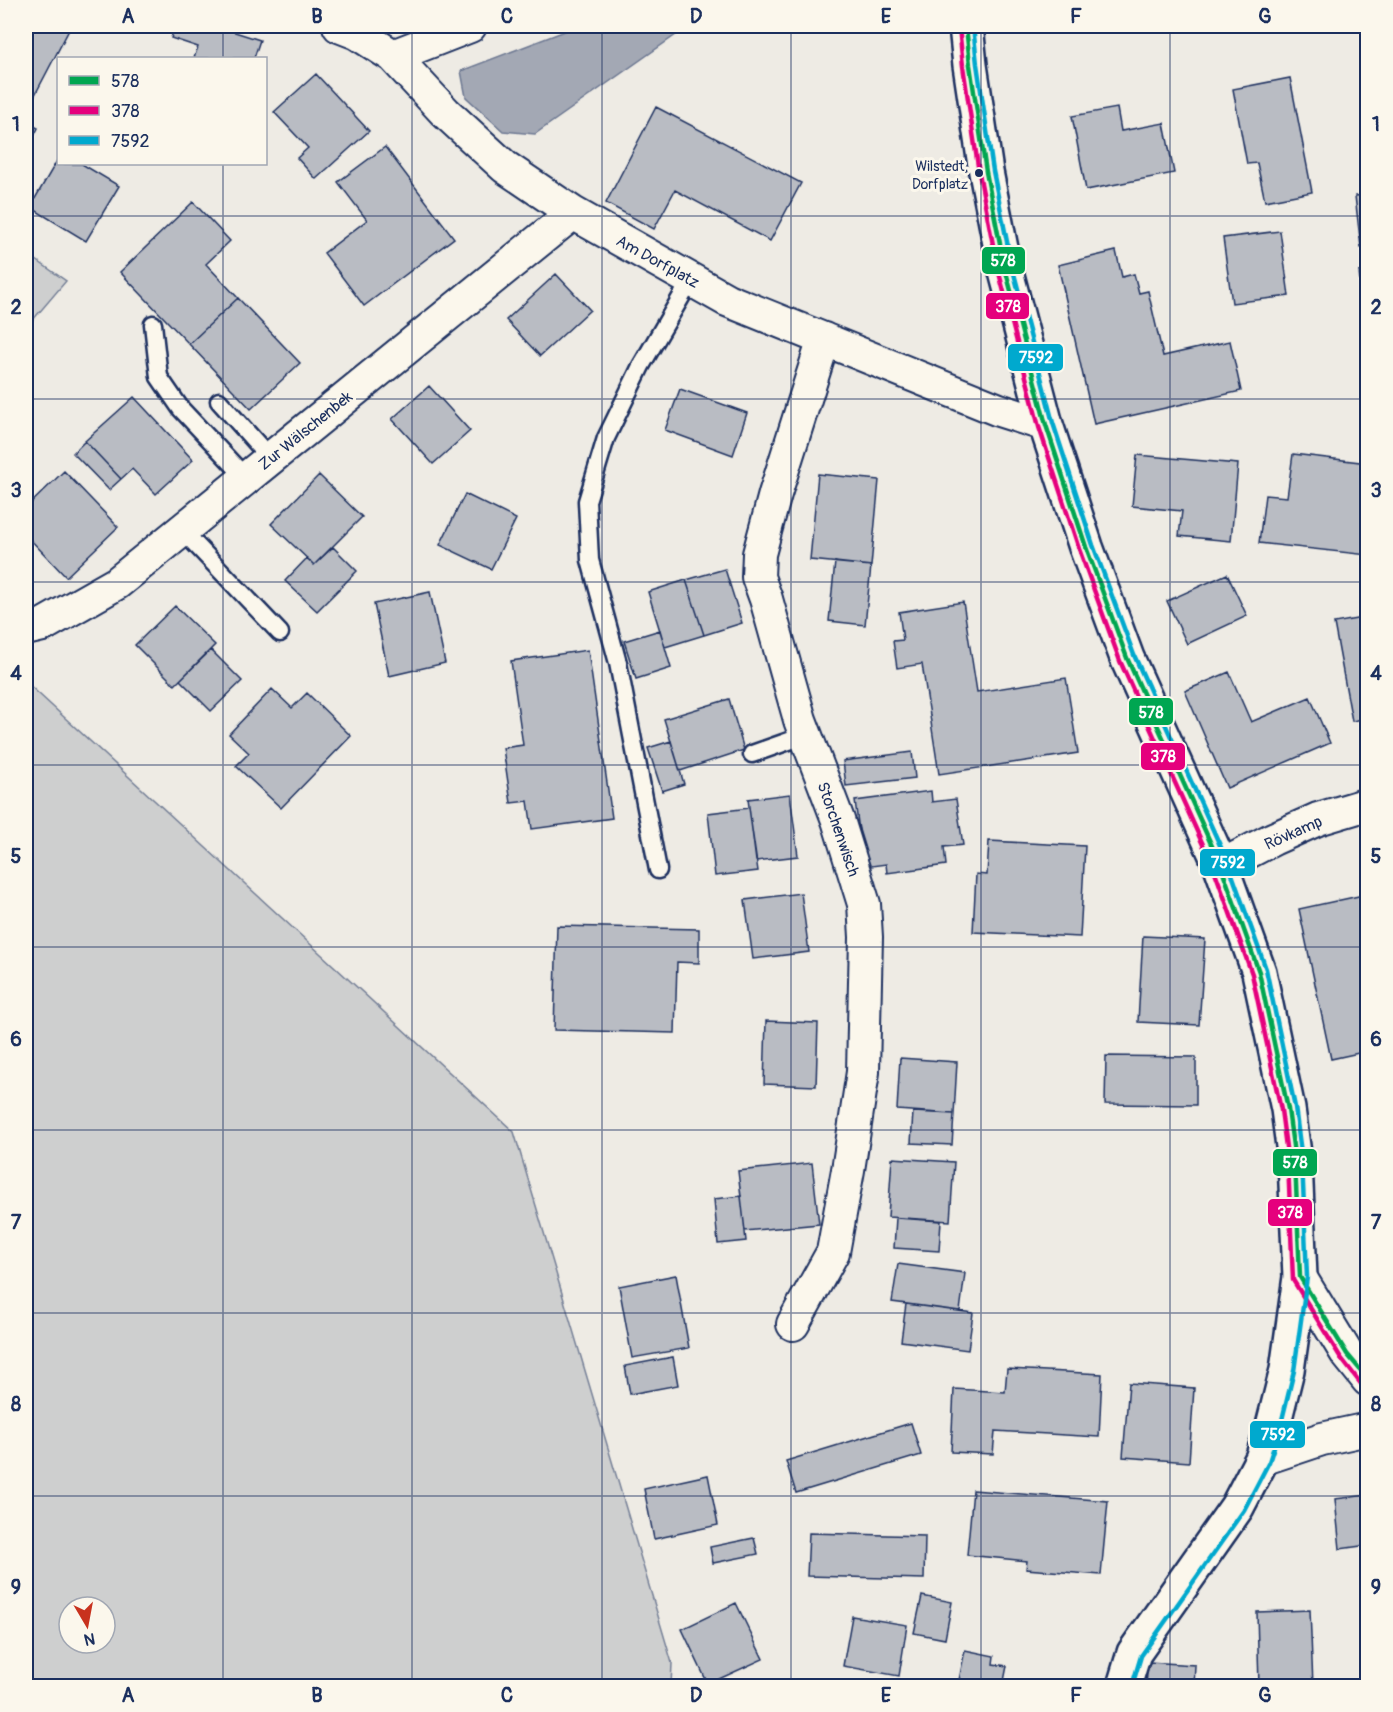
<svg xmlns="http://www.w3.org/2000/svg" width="1393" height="1712" font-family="Pangolin,sans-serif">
<rect width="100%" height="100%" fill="#eeebe4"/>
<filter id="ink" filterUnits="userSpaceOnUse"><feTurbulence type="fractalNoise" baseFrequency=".0167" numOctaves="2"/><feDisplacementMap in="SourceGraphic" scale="12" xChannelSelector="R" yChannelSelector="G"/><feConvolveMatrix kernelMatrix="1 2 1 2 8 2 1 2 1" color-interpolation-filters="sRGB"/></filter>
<g filter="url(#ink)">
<path fill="#cecfcf" stroke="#747f96" stroke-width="1.5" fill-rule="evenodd" d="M 26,253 L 66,281 L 26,328 Z
M 26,682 L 514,1132 L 672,1663 L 671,1686 L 26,1686 ZM 69,1607 L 105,1607 L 105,1643 L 69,1643 Z"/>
<path fill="#a3a8b4" stroke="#6d7892" stroke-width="1.5" d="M 578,26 L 676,26 L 680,32 L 535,134 L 503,131 L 466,97 L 461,71 Z"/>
<path fill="#b9bcc3" stroke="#1b2f5e" stroke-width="1.5" d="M 26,26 L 71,26 L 26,112 Z
M 175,26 L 185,26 L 201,31 L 203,26 L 216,26 L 260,40 L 254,58 L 194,58 L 198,47 L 171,38 Z
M 316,74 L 369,131 L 316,179 L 297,158 L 308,148 L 274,112 Z
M 1290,78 L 1312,192 L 1265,201 L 1257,163 L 1247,164 L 1233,89 Z
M 656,107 L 801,183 L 770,241 L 675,190 L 654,229 L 606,203 Z
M 1117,108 L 1121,131 L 1164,123 L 1174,173 L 1086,190 L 1072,116 Z
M 26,122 L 38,128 L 26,152 Z
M 385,147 L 454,238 L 364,306 L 324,253 L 367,220 L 338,182 Z
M 58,159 L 58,164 L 82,164 L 119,186 L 86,241 L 30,207 Z
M 1368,195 L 1368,247 L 1361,248 L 1355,196 Z
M 193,202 L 230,241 L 206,264 L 238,298 L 189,344 L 120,272 Z
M 1280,231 L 1289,296 L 1232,303 L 1223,238 Z
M 1116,251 L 1122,277 L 1134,274 L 1139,293 L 1148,291 L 1163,356 L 1230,341 L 1241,391 L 1094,424 L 1058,265 Z
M 1368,271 L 1368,359 L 1367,359 L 1359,272 Z
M 556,274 L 590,310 L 540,356 L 506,320 Z
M 238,298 L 300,363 L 251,409 L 189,344 Z
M 429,386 L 470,431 L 433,464 L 392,419 Z
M 680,389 L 747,413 L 733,455 L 665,430 Z
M 134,397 L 193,460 L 156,494 L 132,469 L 121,479 L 85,441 Z
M 85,441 L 121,479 L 109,490 L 73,453 Z
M 1293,454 L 1368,463 L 1363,509 L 1368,509 L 1368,555 L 1259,543 L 1265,495 L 1287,497 Z
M 1137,455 L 1238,464 L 1231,541 L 1179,536 L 1182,511 L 1132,506 Z
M 64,471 L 118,527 L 66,577 L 26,535 L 26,508 Z
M 818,474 L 879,480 L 871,566 L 810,560 Z
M 319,475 L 362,517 L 314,565 L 271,524 Z
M 465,494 L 516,519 L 491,569 L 440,545 Z
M 333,547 L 357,571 L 317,611 L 285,581 L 307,558 L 314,565 Z
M 835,562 L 871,566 L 865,625 L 829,621 Z
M 725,569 L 742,623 L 704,635 L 686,580 Z
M 1227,574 L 1247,616 L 1187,644 L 1167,601 Z
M 686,580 L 704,635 L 665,647 L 648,592 Z
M 430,592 L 445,663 L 389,676 L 374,604 Z
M 963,602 L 977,692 L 1066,678 L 1078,753 L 939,774 L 922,664 L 897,668 L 893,641 L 903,640 L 899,612 Z
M 175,606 L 215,645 L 175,685 L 135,645 Z
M 1368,617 L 1368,718 L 1352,721 L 1334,623 Z
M 660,630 L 671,668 L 636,679 L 624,641 Z
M 211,650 L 242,681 L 211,711 L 180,680 Z
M 588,650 L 612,818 L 532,829 L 528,801 L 511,803 L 503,748 L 523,745 L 511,661 Z
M 1229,672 L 1251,722 L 1310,697 L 1330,743 L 1227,788 L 1185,691 Z
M 272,689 L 292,708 L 307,693 L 351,736 L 281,808 L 236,766 L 249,753 L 229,734 Z
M 729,699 L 744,750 L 680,771 L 664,719 Z
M 671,741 L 684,784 L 662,791 L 648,748 Z
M 912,752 L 915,778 L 846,786 L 843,761 Z
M 931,791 L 932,802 L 956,799 L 963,845 L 944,847 L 946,865 L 887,873 L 886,864 L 864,867 L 855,801 Z
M 790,794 L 798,856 L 756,861 L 748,799 Z
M 749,808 L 758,871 L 715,876 L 708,813 Z
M 989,841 L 1085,846 L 1080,937 L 973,932 L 976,874 L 987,875 Z
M 801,893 L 809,952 L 753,959 L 745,900 Z
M 1368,894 L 1368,1051 L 1331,1059 L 1299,909 Z
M 557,926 L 699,929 L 699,963 L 677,962 L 675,1033 L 554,1030 Z
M 1143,936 L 1205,939 L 1199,1025 L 1138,1022 Z
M 766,1021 L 818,1023 L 816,1086 L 764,1084 Z
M 1106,1056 L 1196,1057 L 1196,1105 L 1105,1104 Z
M 900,1058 L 957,1062 L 954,1114 L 897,1110 Z
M 913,1112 L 954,1114 L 952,1145 L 911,1143 Z
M 892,1158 L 954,1162 L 950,1221 L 888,1217 Z
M 812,1163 L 819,1224 L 745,1231 L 738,1171 Z
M 741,1196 L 746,1241 L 718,1244 L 714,1199 Z
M 896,1218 L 941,1221 L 939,1251 L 894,1248 Z
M 898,1264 L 965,1273 L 960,1311 L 892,1302 Z
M 676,1275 L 689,1348 L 632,1358 L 619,1286 Z
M 906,1304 L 973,1313 L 968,1350 L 901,1341 Z
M 673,1357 L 678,1385 L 630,1394 L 625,1366 Z
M 1007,1369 L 1102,1374 L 1099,1437 L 995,1431 L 993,1454 L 951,1452 L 954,1389 L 1005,1392 Z
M 1129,1383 L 1194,1388 L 1189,1462 L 1123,1457 Z
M 911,1423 L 921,1455 L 796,1493 L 786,1461 Z
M 708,1475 L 718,1525 L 654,1539 L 644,1489 Z
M 973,1490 L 1108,1501 L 1101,1575 L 1026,1569 L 1027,1561 L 967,1555 Z
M 1368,1495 L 1368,1545 L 1340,1549 L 1335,1499 Z
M 809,1533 L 925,1536 L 924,1579 L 807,1576 Z
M 754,1538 L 758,1554 L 713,1563 L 710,1547 Z
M 922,1596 L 952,1602 L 945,1639 L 914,1633 Z
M 736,1603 L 763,1659 L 708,1684 L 682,1629 Z
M 1310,1610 L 1313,1686 L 1259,1686 L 1257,1612 Z
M 852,1616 L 907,1625 L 899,1676 L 843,1666 Z
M 965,1650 L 994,1656 L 993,1664 L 1007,1666 L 1003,1686 L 959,1680 Z
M 1148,1662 L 1195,1665 L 1194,1686 L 1146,1686 Z"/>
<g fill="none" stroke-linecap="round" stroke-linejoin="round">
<defs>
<path id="service" d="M 153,324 L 159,377 L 181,409 L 246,478
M 219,401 L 270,458
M 182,530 L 280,633
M 752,754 L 806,735
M 658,870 L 618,663 L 590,560 L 587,501 L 606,438 L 641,366 L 691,280"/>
<path id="minor" d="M 339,26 L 357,33 L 393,56 L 445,112 L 505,167 L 573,213 L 727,300 L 999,410 L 1046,425
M 393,56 L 470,26
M 26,629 L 43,625 L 117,583 L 573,213
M 1221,866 L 1273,839 L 1318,819 L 1368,804
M 1300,1277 L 1347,1354 L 1368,1380
M 793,1324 L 833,1252 L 848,1170 L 863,1072 L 866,937 L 864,904 L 838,820 L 800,720 L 766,599 L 758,577 L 759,554 L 775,494 L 824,339
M 1262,1459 L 1322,1439 L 1368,1429"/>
<path id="tertiary" d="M 966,26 L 970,65 L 986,172 L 1004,264 L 1046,425 L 1086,547 L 1127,658 L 1221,866 L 1259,972 L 1288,1109 L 1295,1161 L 1300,1277 L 1287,1370 L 1273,1426 L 1262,1459 L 1237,1507 L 1134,1653 L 1124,1686"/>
</defs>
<use href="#service" stroke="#1b2f5e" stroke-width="21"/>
<use href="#minor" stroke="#1b2f5e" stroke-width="36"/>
<use href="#tertiary" stroke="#1b2f5e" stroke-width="38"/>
<use href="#service" stroke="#fbf7ec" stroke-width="16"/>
<use href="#minor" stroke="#fbf7ec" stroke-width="32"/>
<use href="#tertiary" stroke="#fbf7ec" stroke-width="33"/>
<defs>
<path id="bus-1" d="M 966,26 L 970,65 L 986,172 L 1004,264 L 1046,425 L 1086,547 L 1127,658 L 1221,866 L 1259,972 L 1288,1109 L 1295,1161 L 1300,1277 L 1347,1354 L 1368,1379"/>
<path id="bus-2" d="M 959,27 L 963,66 L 979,173 L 997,265 L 1039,427 L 1079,549 L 1120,661 L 1214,869 L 1252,974 L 1281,1110 L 1288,1162 L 1293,1280 L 1341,1358 L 1362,1385"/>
<path id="bus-3" d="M 973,26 L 977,64 L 993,171 L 1011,262 L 1053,423 L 1093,545 L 1134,655 L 1228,863 L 1266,969 L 1295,1107 L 1302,1160 L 1307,1277 L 1294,1371 L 1280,1428 L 1269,1462 L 1244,1510 L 1141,1656 L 1132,1686"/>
</defs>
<use href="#bus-1" stroke="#fbf7ec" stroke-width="9"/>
<use href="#bus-2" stroke="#fbf7ec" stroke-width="9"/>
<use href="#bus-3" stroke="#fbf7ec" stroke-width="9"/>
<use href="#bus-1" stroke="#00a651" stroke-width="4.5"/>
<use href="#bus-2" stroke="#e5007d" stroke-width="4.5"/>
<use href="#bus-3" stroke="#00a9ce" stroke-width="4.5"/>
</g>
</g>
<path fill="none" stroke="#1b2f5e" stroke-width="1.5" stroke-opacity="0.55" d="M 223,26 L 223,58M 412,26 L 412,1686M 602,26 L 602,1686M 791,26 L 791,1686M 981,26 L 981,1686M 1170,26 L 1170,1686M 223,164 L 223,1686M 26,216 L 1368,216M 26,399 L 1368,399M 26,582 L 1368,582M 26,765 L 1368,765M 26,947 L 1368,947M 26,1130 L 1368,1130M 26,1313 L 1368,1313M 26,1496 L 1368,1496"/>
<circle fill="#1b2f5e" stroke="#fbf7ec" stroke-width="2" cx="979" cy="173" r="5"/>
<g text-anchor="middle" stroke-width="6" stroke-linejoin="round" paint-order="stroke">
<g font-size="14" fill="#1b2f5e" stroke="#fbf7ec" text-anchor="end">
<text x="968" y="171">Wilstedt,<tspan x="968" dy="18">Dorfplatz</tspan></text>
</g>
<g font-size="16" fill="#1b2f5e" stroke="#fbf7ec">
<text transform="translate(658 261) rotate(29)" y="6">Am Dorfplatz</text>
<text transform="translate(305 430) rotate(-39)" y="6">Zur Wälschenbek</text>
<text transform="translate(839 829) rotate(71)" y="6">Storchenwisch</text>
<text transform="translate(1293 832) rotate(-24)" y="6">Rövkamp</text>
</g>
</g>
<g stroke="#fbf7ec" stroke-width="2">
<rect x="981" y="246" width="45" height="29" rx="6" fill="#00a651"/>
<rect x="985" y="292" width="45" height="28" rx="6" fill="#e5007d"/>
<rect x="1007" y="343" width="57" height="29" rx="6" fill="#00a9ce"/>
<rect x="1128" y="697" width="46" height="29" rx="6" fill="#00a651"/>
<rect x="1140" y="742" width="46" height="29" rx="6" fill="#e5007d"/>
<rect x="1199" y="848" width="57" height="29" rx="6" fill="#00a9ce"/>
<rect x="1272" y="1148" width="46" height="29" rx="6" fill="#00a651"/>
<rect x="1267" y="1198" width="46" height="29" rx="6" fill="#e5007d"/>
<rect x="1249" y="1420" width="57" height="29" rx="6" fill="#00a9ce"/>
</g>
<g font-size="16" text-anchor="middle" font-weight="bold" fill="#fff">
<text x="1003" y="266">578</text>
<text x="1008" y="312">378</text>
<text x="1036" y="363">7592</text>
<text x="1151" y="718">578</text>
<text x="1163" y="762">378</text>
<text x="1228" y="868">7592</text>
<text x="1295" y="1168">578</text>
<text x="1290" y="1218">378</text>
<text x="1278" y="1440">7592</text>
</g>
<rect width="1393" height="1712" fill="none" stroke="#fbf7ec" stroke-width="66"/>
<rect x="57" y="57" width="210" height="108" fill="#fbf7ec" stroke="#a1a7b3" stroke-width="1.5"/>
<rect x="69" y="76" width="30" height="9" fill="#00a651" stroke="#a1a7b3" stroke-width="1.5"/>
<text x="111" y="87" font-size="18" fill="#1b2f5e">578</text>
<rect x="69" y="106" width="30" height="9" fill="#e5007d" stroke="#a1a7b3" stroke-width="1.5"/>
<text x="111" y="117" font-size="18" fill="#1b2f5e">378</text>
<rect x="69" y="136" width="30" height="9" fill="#00a9ce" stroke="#a1a7b3" stroke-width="1.5"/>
<text x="111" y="147" font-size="18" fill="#1b2f5e">7592</text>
<g transform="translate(87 1625) rotate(170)"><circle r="28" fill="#fbf7ec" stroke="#a1a7b3" stroke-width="1.5"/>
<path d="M0-4.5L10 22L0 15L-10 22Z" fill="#c8321e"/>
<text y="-9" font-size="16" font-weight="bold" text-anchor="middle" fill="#1b2f5e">N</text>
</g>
<rect x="33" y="33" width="1327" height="1646" fill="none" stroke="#1b2f5e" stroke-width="2"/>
<g font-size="20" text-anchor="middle" font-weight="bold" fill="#1b2f5e">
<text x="128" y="23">A</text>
<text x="317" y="23">B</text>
<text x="507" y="23">C</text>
<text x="696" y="23">D</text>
<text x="886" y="23">E</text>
<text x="1076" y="23">F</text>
<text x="1265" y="23">G</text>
<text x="16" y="131">1</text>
<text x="1376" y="131">1</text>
<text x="16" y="314">2</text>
<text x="1376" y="314">2</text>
<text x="16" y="497">3</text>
<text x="1376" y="497">3</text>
<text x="16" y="680">4</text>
<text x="1376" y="680">4</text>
<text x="16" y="863">5</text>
<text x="1376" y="863">5</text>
<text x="16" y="1046">6</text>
<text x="1376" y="1046">6</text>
<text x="16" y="1229">7</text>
<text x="1376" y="1229">7</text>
<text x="16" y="1411">8</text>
<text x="1376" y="1411">8</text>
<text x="16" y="1594">9</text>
<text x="1376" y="1594">9</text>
<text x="128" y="1702">A</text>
<text x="317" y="1702">B</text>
<text x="507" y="1702">C</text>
<text x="696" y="1702">D</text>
<text x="886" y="1702">E</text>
<text x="1076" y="1702">F</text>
<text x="1265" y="1702">G</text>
</g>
</svg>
